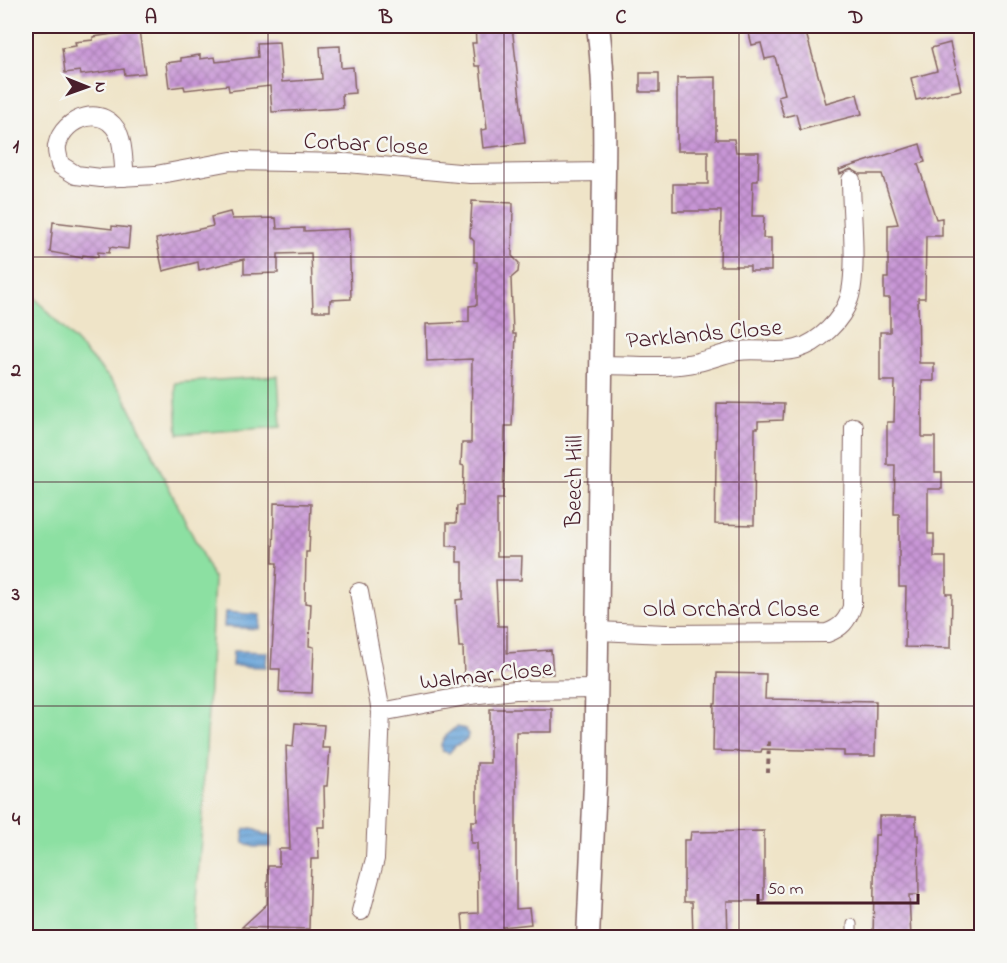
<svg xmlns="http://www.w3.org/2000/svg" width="1007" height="963" font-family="'Indie Flower',sans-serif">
<defs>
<pattern id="water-rules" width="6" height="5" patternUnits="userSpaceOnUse" patternTransform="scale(1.5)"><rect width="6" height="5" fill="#69a5da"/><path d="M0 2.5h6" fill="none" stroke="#5886b1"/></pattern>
<pattern id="building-cross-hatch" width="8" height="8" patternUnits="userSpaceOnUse" patternTransform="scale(1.5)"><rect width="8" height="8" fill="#c896d6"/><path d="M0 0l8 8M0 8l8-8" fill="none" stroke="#a47aae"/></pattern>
</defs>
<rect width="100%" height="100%" fill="#f6f6f2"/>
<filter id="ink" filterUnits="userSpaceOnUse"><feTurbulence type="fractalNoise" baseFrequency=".0167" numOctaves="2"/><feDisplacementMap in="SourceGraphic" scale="12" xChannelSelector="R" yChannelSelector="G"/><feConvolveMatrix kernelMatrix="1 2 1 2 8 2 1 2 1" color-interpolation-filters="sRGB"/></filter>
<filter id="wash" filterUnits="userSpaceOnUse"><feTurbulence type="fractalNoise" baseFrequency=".008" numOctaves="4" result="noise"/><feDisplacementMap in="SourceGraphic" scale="24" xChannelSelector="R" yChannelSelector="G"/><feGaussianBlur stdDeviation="1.35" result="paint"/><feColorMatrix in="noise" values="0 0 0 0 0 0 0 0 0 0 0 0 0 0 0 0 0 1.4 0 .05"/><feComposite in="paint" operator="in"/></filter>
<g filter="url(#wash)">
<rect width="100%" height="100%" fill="#efe4c8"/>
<path fill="#8ce0a2" stroke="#6b8066" stroke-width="1.5" d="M 26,288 L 122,392 L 214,579 L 203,815 L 193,937 L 26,937 Z
M 278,376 L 281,427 L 178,434 L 175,383 Z"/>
<path fill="url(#water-rules)" stroke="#5a6282" stroke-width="1.5" d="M 225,612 L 260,615 L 259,629 L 224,627 Z
M 233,651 L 267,652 L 266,667 L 232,666 Z
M 457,727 L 466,729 L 468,734 L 467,740 L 455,746 L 449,753 L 442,751 L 441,744 C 445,736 449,731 457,727 Z
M 252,828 L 265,836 L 268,834 L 271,836 L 271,847 L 253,847 L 244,843 L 243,832 L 245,829 Z"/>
<g id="blocks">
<path fill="url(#building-cross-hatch)" d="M 475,26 L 512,26 L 525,143 L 483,148 L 481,130 L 487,129 L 480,66 L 475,66 L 472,43 L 476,43 Z
M 747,26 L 804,26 L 826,103 L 857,94 L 862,114 L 800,130 L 796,114 L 784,117 L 778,96 L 785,94 L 775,57 L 765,59 L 761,43 L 752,45 Z
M 139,30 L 145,73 L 125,75 L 124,69 L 81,75 L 80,71 L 65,73 L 62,48 L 76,46 L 75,42 L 93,40 L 93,37 Z
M 279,42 L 282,82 L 322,79 L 320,47 L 340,46 L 341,68 L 353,67 L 355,93 L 342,94 L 343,108 L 272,112 L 270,86 L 229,91 L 228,85 L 185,90 L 184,86 L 169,88 L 166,63 L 181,61 L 181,58 L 200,55 L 200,59 L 215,57 L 216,62 L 258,57 L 257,43 Z
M 950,43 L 961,90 L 916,100 L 911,78 L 937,71 L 931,48 Z
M 640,73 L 659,73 L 659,92 L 640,92 Z
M 716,77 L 716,139 L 734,139 L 736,152 L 759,152 L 758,181 L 753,181 L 752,216 L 764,216 L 763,238 L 771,238 L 771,271 L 750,271 L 750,266 L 720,266 L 721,211 L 673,211 L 673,184 L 708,184 L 708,151 L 677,151 L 677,78 Z
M 920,144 L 925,162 L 918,164 L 936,219 L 942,218 L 942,236 L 926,236 L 925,298 L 918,298 L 919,363 L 934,363 L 934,381 L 922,381 L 922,437 L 935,437 L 935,472 L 942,472 L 942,489 L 928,489 L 928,534 L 934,534 L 934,557 L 946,557 L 946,594 L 952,594 L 951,648 L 905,647 L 906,587 L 899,587 L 899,514 L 894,514 L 895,465 L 887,465 L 887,422 L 894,422 L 895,381 L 880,381 L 880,332 L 890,332 L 890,298 L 884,298 L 884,278 L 888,278 L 888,225 L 898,224 L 882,174 L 860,174 L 851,169 L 840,174 L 839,170 Z
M 472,201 L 513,203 L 512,256 L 519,263 L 518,272 L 511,278 L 513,334 L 516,334 L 512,426 L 505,426 L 503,499 L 497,499 L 497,556 L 522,556 L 521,580 L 496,580 L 498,626 L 507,626 L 507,653 L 551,650 L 553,674 L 464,678 L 463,647 L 459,647 L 456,600 L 463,599 L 463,562 L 457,562 L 457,546 L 447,546 L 447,523 L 456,523 L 457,506 L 463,506 L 464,466 L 461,465 L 462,443 L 471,443 L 472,359 L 427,361 L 426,324 L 469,322 L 469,306 L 477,305 L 477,262 L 474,262 L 474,241 L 470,237 Z
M 230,212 L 232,219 L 276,218 L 277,229 L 304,228 L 304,231 L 349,229 L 351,299 L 330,300 L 330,311 L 313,311 L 311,253 L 278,254 L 278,273 L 244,274 L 244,259 L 199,270 L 198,262 L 163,271 L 156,239 L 213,226 L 211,217 Z
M 53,222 L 112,229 L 112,226 L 130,228 L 128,249 L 110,247 L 109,253 L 98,252 L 98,257 L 83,255 L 82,258 L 50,252 Z
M 717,403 L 784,404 L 783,420 L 758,421 L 758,428 L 755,428 L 754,525 L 715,524 Z
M 274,503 L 311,504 L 309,552 L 306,552 L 305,603 L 311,604 L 309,646 L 314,647 L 312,693 L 279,692 L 280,669 L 271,669 L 277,563 L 273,563 Z
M 717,673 L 766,674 L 765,699 L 876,701 L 875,756 L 844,756 L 844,751 L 762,749 L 761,752 L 713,751 L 714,704 L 716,704 Z
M 490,709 L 552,709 L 552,732 L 516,732 L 516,909 L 529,908 L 531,924 L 503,927 L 504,938 L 464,938 L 462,914 L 478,913 L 477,843 L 471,843 L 471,821 L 477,821 L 477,763 L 490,763 Z
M 295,723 L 324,725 L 322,748 L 330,748 L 327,786 L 324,786 L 325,827 L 318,827 L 319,859 L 311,859 L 309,929 L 242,927 L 267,904 L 268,866 L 279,866 L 279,849 L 290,849 L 286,746 L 293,747 Z
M 879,816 L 916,816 L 916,835 L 918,835 L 919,895 L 909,895 L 911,938 L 873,938 L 875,835 L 879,835 Z
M 764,831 L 764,901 L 727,901 L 728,938 L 693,938 L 692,902 L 684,902 L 684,840 L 690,840 L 691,832 Z"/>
</g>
</g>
<g filter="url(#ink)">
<use href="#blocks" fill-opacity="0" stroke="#846462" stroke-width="1.5"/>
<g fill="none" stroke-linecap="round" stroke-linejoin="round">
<defs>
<path id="service" d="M 852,938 L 852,924"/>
<path id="minor" d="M 125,177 C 123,164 124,147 119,135 C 106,103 63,116 57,146 C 56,152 59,159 60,165 L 76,175 L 101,178 L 156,175 L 231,161 L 347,163 L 470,174 L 604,172
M 602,365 C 633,365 668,369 698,362 C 712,359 724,353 738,351 C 757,348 778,354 797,349 C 819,343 842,320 849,299 C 858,273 851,210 851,180
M 359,592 L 381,712
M 597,631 L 666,634 L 827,633 C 841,628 847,621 852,607 L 854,427
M 361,911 L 375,859 L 381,712 L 471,695 L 515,690 L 596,689"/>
<path id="tertiary" d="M 588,938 L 595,783 L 604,172 C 605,123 604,74 598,26"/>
</defs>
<use href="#service" stroke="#846462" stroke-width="11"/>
<use href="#minor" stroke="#846462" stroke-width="20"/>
<use href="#tertiary" stroke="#846462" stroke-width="25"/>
<path stroke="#846462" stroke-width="4" stroke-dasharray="4.5 4.5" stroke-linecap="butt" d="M 768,773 L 769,739"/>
<use href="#service" stroke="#fff" stroke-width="9"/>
<use href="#minor" stroke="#fff" stroke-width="18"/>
<use href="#tertiary" stroke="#fff" stroke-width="22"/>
</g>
</g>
<path fill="none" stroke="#4a1f2b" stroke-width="1.5" stroke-opacity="0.55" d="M 268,26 L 268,938M 504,26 L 504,938M 739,26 L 739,938M 26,257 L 982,257M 26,482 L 982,482M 26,706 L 982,706"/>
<g text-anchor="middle" stroke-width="5" stroke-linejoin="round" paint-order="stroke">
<g font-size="24" fill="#4a1f2b" stroke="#f6f6f2">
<text transform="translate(366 143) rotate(3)" y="8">Corbar Close</text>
<text transform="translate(704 333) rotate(-5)" y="8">Parklands Close</text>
<text transform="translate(573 481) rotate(-89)" y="8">Beech Hill</text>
<text x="731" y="616">Old Orchard Close</text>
<text transform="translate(486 674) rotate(-6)" y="8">Walmar Close</text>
</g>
</g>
<rect width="1007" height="963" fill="none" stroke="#f6f6f2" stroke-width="66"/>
<g transform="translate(87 87) rotate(91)" stroke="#f6f6f2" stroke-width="4.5" paint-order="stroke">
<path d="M0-4.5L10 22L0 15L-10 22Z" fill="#4a1f2b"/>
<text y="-9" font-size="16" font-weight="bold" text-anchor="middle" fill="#4a1f2b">N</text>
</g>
<path d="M758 894v9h160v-9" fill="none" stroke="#4a1f2b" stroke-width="3"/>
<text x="767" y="894" font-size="18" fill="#4a1f2b" stroke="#f6f6f2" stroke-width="4.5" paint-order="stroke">50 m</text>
<rect x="33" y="33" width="941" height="897" fill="none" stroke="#4a1f2b" stroke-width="2"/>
<g font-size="20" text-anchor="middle" font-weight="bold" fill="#4a1f2b">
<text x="151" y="23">A</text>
<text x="386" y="23">B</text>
<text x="621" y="23">C</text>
<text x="856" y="23">D</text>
<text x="16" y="152">1</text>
<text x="16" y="376">2</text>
<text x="16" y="600">3</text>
<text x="16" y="825">4</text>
</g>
</svg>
